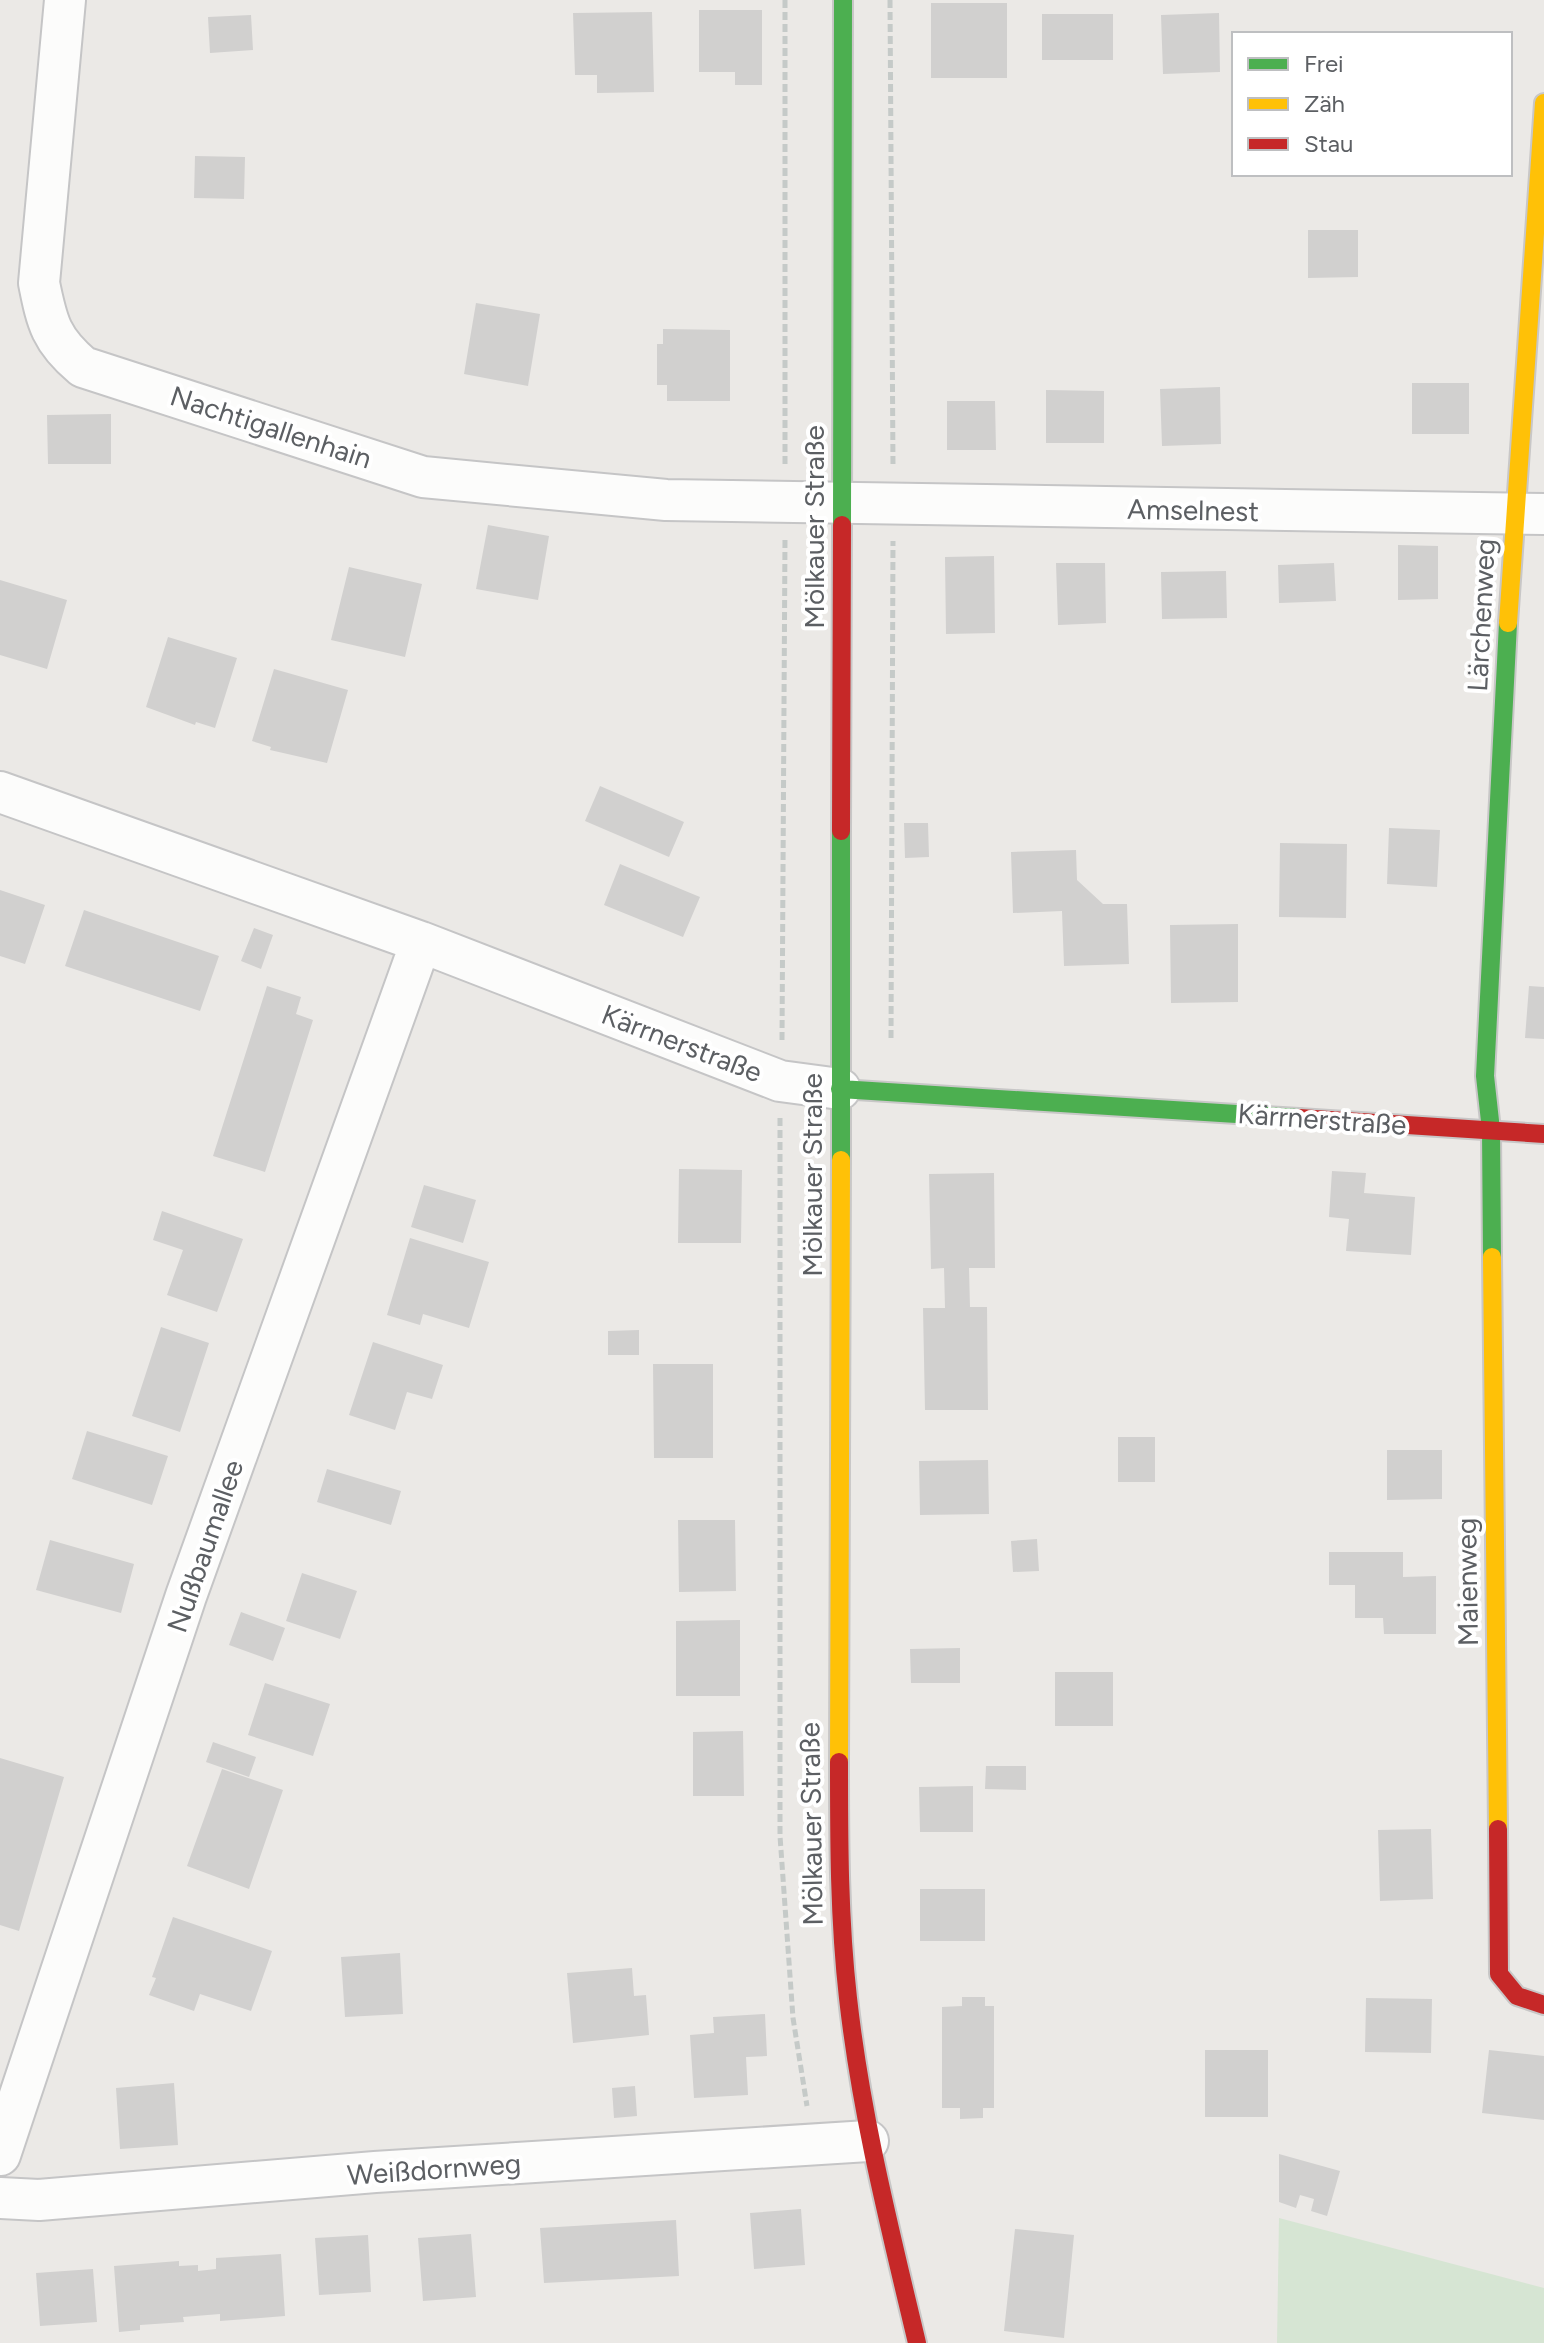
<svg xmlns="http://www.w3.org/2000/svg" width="1544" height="2343" font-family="Figtree,sans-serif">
<rect width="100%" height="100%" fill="#ebe9e6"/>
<path fill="#d6e5d3" d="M 1279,2218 L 1544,2288 L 1544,2343 L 1277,2343 Z"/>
<path fill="#d1d0cf" d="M 931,3 L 1007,3 L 1007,78 L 931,78 Z
M 699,10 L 762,10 L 762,85 L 735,85 L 735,72 L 699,72 Z
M 652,12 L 654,92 L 597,93 L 597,75 L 575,75 L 573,13 Z
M 1219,13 L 1220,72 L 1163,74 L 1161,15 Z
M 1042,14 L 1113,14 L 1113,60 L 1042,60 Z
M 251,15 L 253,50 L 210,53 L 208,17 Z
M 195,156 L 245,157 L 244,199 L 194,198 Z
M 1308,230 L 1358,230 L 1358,277 L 1308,278 Z
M 476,303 L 540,314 L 528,386 L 464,374 Z
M 663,329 L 730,330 L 730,401 L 667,401 L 667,385 L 657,385 L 657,344 L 663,344 Z
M 1412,383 L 1469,383 L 1469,434 L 1412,434 Z
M 1220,387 L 1221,444 L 1162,446 L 1160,389 Z
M 1046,390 L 1104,391 L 1104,443 L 1046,443 Z
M 947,401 L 995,401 L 996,450 L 947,450 Z
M 111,414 L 111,464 L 48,464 L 47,415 Z
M 488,525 L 549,536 L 538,600 L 476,589 Z
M 1398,545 L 1438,546 L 1438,599 L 1398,600 Z
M 994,556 L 995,633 L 946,634 L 945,557 Z
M 1056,563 L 1105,563 L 1106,623 L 1058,625 Z
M 1334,563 L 1336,601 L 1279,603 L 1278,565 Z
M 349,567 L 422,584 L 405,657 L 331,640 Z
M 1226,571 L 1227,618 L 1162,619 L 1161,572 Z
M 0,580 L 67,600 L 47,669 L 0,655 Z
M 168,637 L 237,658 L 215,728 L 196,722 L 195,725 L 146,707 Z
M 274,669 L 348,690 L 327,763 L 270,750 L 271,747 L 252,741 Z
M 600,786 L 684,822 L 669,857 L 585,821 Z
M 904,823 L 928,823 L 929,857 L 905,858 Z
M 1389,828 L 1440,830 L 1437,887 L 1387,884 Z
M 1280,843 L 1347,844 L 1346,918 L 1279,917 Z
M 1076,850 L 1077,880 L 1103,904 L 1127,904 L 1129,964 L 1064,966 L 1062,911 L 1013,913 L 1011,852 Z
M 620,864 L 700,897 L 683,937 L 604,905 Z
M 0,890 L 45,905 L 25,964 L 0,956 Z
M 84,910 L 219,956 L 200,1011 L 65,966 Z
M 1238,924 L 1238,1002 L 1171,1003 L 1170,925 Z
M 254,928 L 273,935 L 261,969 L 241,961 Z
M 267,986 L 301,997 L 296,1014 L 313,1020 L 265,1172 L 213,1156 Z
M 1529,986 L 1544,987 L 1544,1039 L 1525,1038 Z
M 679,1169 L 742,1170 L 741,1243 L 678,1243 Z
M 1332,1171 L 1366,1173 L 1364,1193 L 1415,1197 L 1411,1255 L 1346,1251 L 1349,1219 L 1329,1217 Z
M 994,1173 L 995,1268 L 969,1268 L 970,1307 L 987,1307 L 988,1410 L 925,1410 L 923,1308 L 945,1308 L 944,1268 L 931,1269 L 929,1174 Z
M 424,1185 L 476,1200 L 463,1243 L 411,1227 Z
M 162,1211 L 243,1239 L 217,1312 L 167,1295 L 183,1250 L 153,1240 Z
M 410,1238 L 489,1262 L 469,1328 L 423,1314 L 420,1325 L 387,1315 Z
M 161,1327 L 209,1343 L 180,1432 L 132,1416 Z
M 639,1330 L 639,1355 L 608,1355 L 608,1331 Z
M 373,1342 L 443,1365 L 432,1399 L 407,1392 L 395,1430 L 349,1415 Z
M 653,1364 L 713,1364 L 713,1458 L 654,1458 Z
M 87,1431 L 168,1456 L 152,1505 L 72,1479 Z
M 1118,1437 L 1155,1437 L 1155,1482 L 1118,1482 Z
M 1387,1450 L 1442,1450 L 1442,1499 L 1387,1500 Z
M 988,1460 L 989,1514 L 920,1515 L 919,1461 Z
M 327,1469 L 401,1491 L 391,1525 L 317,1502 Z
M 678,1520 L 735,1520 L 736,1591 L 679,1592 Z
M 1037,1539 L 1039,1571 L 1013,1572 L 1011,1541 Z
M 50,1540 L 134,1564 L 121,1613 L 36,1590 Z
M 1329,1552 L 1403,1552 L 1403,1577 L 1436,1576 L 1436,1634 L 1384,1634 L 1383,1618 L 1355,1618 L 1355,1585 L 1329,1585 Z
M 302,1573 L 357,1591 L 340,1639 L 286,1621 Z
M 241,1612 L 285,1628 L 273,1661 L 229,1645 Z
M 740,1620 L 740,1696 L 676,1696 L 676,1621 Z
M 960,1648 L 960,1683 L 911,1683 L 910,1649 Z
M 1055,1672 L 1113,1672 L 1113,1726 L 1055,1726 Z
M 265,1683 L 330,1704 L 313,1756 L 248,1735 Z
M 743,1731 L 744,1796 L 693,1796 L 693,1732 Z
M 213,1742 L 256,1757 L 249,1777 L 206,1762 Z
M 0,1758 L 64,1777 L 19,1931 L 0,1925 Z
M 986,1766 L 1026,1766 L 1026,1790 L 985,1789 Z
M 222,1769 L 283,1790 L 249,1889 L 187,1866 Z
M 973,1786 L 973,1832 L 920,1832 L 919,1787 Z
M 1431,1829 L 1433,1899 L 1380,1901 L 1378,1830 Z
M 920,1889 L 985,1889 L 985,1941 L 920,1941 Z
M 173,1917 L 272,1951 L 251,2011 L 200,1994 L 194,2011 L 149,1995 L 156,1978 L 152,1977 Z
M 400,1953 L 403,2014 L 345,2017 L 341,1957 Z
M 632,1968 L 634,1996 L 646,1995 L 649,2035 L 573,2043 L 567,1973 Z
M 962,1997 L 985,1997 L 985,2006 L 994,2006 L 994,2108 L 983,2108 L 983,2118 L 960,2119 L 960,2108 L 942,2108 L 942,2007 L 962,2006 Z
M 1366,1998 L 1432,1999 L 1431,2053 L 1365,2052 Z
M 765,2014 L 767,2056 L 746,2057 L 748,2095 L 694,2098 L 690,2035 L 714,2033 L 713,2017 Z
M 1205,2050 L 1268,2050 L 1268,2117 L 1205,2117 Z
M 1489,2050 L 1544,2056 L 1544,2120 L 1482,2113 Z
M 174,2083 L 178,2145 L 120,2149 L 116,2088 Z
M 635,2086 L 637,2116 L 614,2118 L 612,2088 Z
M 1279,2154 L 1340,2171 L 1327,2216 L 1311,2211 L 1314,2199 L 1300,2195 L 1296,2208 L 1279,2202 Z
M 801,2209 L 805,2265 L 754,2269 L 750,2213 Z
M 676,2220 L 679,2276 L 544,2283 L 540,2228 Z
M 1015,2229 L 1074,2235 L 1064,2338 L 1004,2331 Z
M 471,2234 L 476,2297 L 423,2301 L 418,2238 Z
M 368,2235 L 371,2292 L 319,2295 L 315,2238 Z
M 281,2254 L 285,2316 L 220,2321 L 220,2314 L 183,2317 L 184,2322 L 140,2325 L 140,2330 L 119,2332 L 114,2266 L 179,2261 L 179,2266 L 198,2265 L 198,2271 L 216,2269 L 216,2258 Z
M 93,2269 L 97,2322 L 40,2326 L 36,2273 Z"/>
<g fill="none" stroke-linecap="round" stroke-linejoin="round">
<defs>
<path id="street" d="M 65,0 L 39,283 C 47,323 51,340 83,367 L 423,477 L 666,500 L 1544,514
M 0,792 L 421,942 L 780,1081 L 840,1089
M 0,2155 L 186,1596 L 421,942
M 0,2198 L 39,2200 L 375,2172 L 868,2141"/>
<path id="fast" d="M 842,525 L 843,0
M 840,1089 L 1299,1118
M 841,1160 L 841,831
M 1492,1257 L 1491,1130 L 1485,1076 L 1508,623"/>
<path id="slow" d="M 1508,623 L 1544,103
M 1492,1257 L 1498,1829
M 839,1762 L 841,1160"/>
<path id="jam" d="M 841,831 L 842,525
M 1299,1118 L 1544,1134
M 839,1762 C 839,1841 839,1919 848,1998 C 861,2115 890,2229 917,2343
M 1498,1829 L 1499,1974 L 1517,1996 L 1544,2005"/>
</defs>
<use href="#street" stroke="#c5c5c6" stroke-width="44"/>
<use href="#fast" stroke="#c8c7c7" stroke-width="22"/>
<use href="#slow" stroke="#c8c7c7" stroke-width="22"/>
<use href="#jam" stroke="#c8c7c7" stroke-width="22"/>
<path stroke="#c5cac8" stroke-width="5" stroke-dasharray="8 4" stroke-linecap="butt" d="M 785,0 L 785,464
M 890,0 L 893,467
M 891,1038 L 893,541
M 782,1040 L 785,538
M 780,1118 L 780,1836 L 793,2018 L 807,2106"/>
<use href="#street" stroke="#fcfcfb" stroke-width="40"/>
<use href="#fast" stroke="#4caf50" stroke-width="18"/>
<use href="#slow" stroke="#ffc107" stroke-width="18"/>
<use href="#jam" stroke="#c62828" stroke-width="18"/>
</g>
<g text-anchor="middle" stroke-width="8" stroke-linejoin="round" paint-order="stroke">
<g font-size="28" fill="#5c5f63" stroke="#fff">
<text transform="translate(271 427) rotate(18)" y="10">Nachtigallenhain</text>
<text transform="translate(1193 510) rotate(1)" y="10">Amselnest</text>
<text transform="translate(814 527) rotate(-90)" y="10">Mölkauer Straße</text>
<text transform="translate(1481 615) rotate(-87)" y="10">Lärchenweg</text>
<text transform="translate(682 1043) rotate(21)" y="10">Kärrnerstraße</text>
<text transform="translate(1322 1119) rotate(4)" y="10">Kärrnerstraße</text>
<text transform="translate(812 1175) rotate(-90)" y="10">Mölkauer Straße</text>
<text transform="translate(205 1546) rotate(-71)" y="10">Nußbaumallee</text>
<text transform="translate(1467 1582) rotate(-91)" y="10">Maienweg</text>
<text transform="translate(811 1824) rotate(-91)" y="10">Mölkauer Straße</text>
<text transform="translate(434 2169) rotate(-4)" y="10">Weißdornweg</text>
</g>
</g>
<rect x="1232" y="32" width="280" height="144" fill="#ffffff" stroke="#bebfc1" stroke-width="2"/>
<rect x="1248" y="58" width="40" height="12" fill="#4caf50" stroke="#bebfc1" stroke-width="2"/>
<text x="1304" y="72" font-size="24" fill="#5c5f63">Frei</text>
<rect x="1248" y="98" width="40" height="12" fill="#ffc107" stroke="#bebfc1" stroke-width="2"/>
<text x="1304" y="112" font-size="24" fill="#5c5f63">Zäh</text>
<rect x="1248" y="138" width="40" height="12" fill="#c62828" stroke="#bebfc1" stroke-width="2"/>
<text x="1304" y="152" font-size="24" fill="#5c5f63">Stau</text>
</svg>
